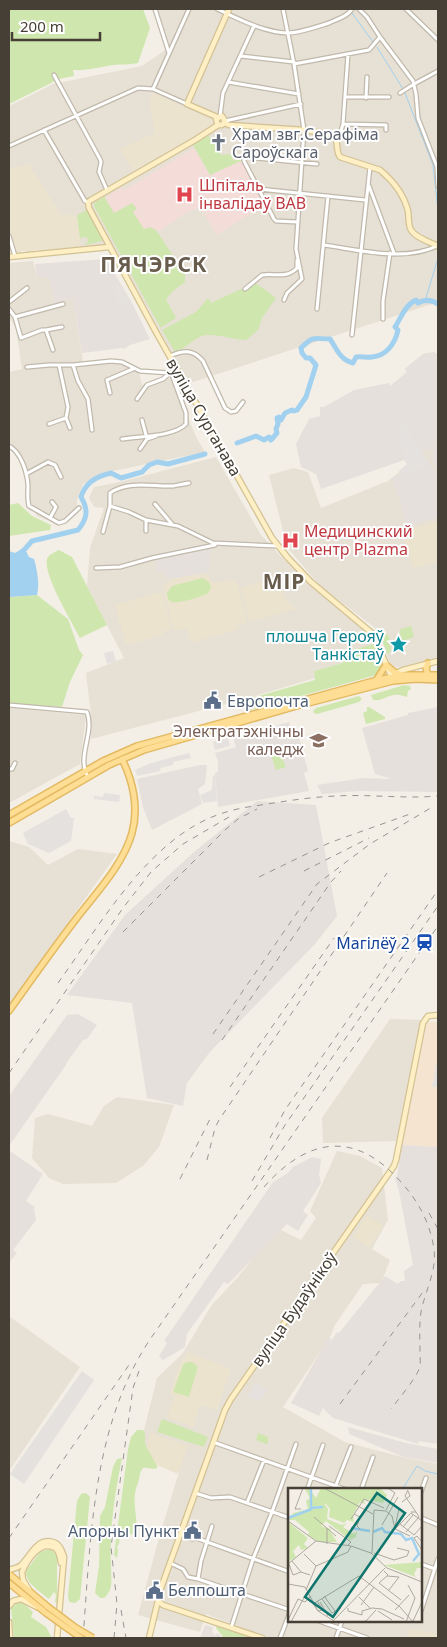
<svg xmlns="http://www.w3.org/2000/svg" width="447" height="1647" font-family="'Noto Sans',sans-serif">
<rect width="100%" height="100%" fill="#f3efe6"/>
<path fill="#e7e0d4" fill-rule="evenodd" d="M 153,9 L 438,9 L 438,302 L 190,383 L 181,369 L 112,244 L 9,252 L 9,106 L 53,84 L 142,66 L 168,48 Z
M 33,261 L 37,277 L 49,277 L 55,302 L 73,299 L 83,361 L 118,359 L 138,369 L 142,385 L 171,377 L 196,437 L 205,452 L 113,471 L 83,484 L 77,500 L 77,514 L 59,525 L 37,516 L 30,503 L 30,475 L 15,449 L 9,445 L 9,372 L 22,369 L 16,328 L 9,317 L 9,263 Z
M 434,352 L 438,355 L 438,657 L 395,668 L 390,664 L 381,638 L 374,627 L 320,586 L 287,547 L 269,475 L 294,468 L 308,472 L 321,508 L 388,481 L 420,456 L 390,387 L 407,372 L 405,369 L 423,354 Z
M 216,457 L 261,535 L 298,574 L 362,629 L 376,644 L 342,653 L 343,663 L 314,671 L 315,678 L 245,699 L 91,739 L 91,715 L 86,673 L 124,658 L 87,586 L 90,548 L 104,508 L 94,507 L 89,498 L 94,487 L 120,482 Z
M 9,708 L 86,715 L 80,764 L 9,803 Z
M 9,841 L 29,847 L 48,865 L 78,849 L 117,854 L 9,1005 Z
M 390,1019 L 423,1020 L 396,1141 L 323,1143 L 322,1118 Z
M 117,1097 L 174,1105 L 159,1147 L 143,1166 L 116,1183 L 63,1184 L 49,1178 L 32,1158 L 35,1118 L 48,1114 L 92,1126 L 104,1106 Z
M 337,1151 L 360,1156 L 382,1168 L 388,1220 L 372,1249 L 390,1260 L 381,1283 L 363,1284 L 335,1325 L 330,1337 L 283,1407 L 345,1442 L 402,1457 L 438,1464 L 438,1638 L 269,1638 L 206,1614 L 200,1632 L 138,1615 L 159,1538 L 179,1472 L 137,1458 L 157,1378 L 183,1353 L 211,1306 L 238,1277 L 277,1228 L 301,1240 L 316,1218 L 310,1211 ZM 290,1490 L 421,1490 L 421,1621 L 290,1621 Z
M 9,1316 L 80,1367 L 9,1471 Z"/>
<path fill="#f5e5d0" d="M 426,1022 L 438,1022 L 438,1147 L 402,1145 Z"/>
<path fill="#e5e0db" d="M 106,259 L 131,301 L 150,339 L 130,345 L 124,349 L 122,348 L 82,353 L 73,299 L 55,303 L 49,277 L 37,278 L 35,264 Z
M 434,352 L 438,355 L 438,517 L 406,526 L 405,523 L 399,497 L 391,478 L 399,474 L 432,467 L 438,471 L 430,458 L 434,455 L 430,449 L 421,452 L 406,424 L 404,460 L 321,489 L 316,474 L 301,467 L 296,444 L 309,419 L 320,416 L 320,407 L 324,407 L 354,390 L 389,383 L 390,386 L 407,372 L 405,369 L 423,354 Z
M 210,549 L 210,568 L 208,569 L 208,571 L 204,573 L 172,579 L 166,578 L 164,571 L 158,572 L 156,559 Z
M 438,707 L 438,792 L 358,791 L 322,794 L 317,785 L 364,778 L 392,779 L 375,774 L 362,728 L 408,715 L 408,713 Z
M 289,722 L 291,730 L 297,729 L 308,771 L 304,773 L 309,791 L 218,807 L 215,773 L 218,772 L 218,761 L 215,753 L 236,747 L 233,738 Z
M 200,765 L 207,765 L 205,784 L 198,789 L 202,804 L 152,830 L 143,807 L 137,779 Z
M 257,801 L 316,805 L 337,916 L 315,944 L 209,1053 L 187,1083 L 183,1106 L 147,1098 L 132,1003 L 67,995 L 125,915 L 194,852 Z
M 78,1014 L 97,1025 L 87,1039 L 83,1040 L 67,1062 L 66,1065 L 9,1146 L 9,1096 L 67,1015 Z
M 402,1145 L 438,1147 L 438,1444 L 419,1441 L 418,1444 L 333,1418 L 323,1408 L 319,1416 L 291,1403 L 328,1338 L 332,1339 L 330,1343 L 337,1332 L 339,1333 L 385,1276 L 398,1284 L 401,1281 L 405,1281 L 404,1271 L 413,1265 L 399,1191 L 395,1178 L 397,1176 Z
M 10,1151 L 43,1174 L 26,1201 L 35,1207 L 34,1210 L 36,1220 L 13,1250 L 17,1253 L 9,1263 Z
M 312,1157 L 321,1159 L 319,1175 L 321,1183 L 303,1211 L 308,1215 L 298,1231 L 287,1224 L 228,1284 L 224,1282 L 187,1334 L 185,1347 L 163,1360 L 159,1356 L 167,1343 L 164,1341 L 273,1182 L 288,1173 L 293,1167 Z
M 348,1427 L 406,1443 L 438,1449 L 438,1463 L 403,1457 L 349,1434 Z
M 205,1625 L 213,1627 L 212,1632 L 215,1635 L 218,1633 L 222,1638 L 200,1638 Z"/>
<path fill="#ece3cf" d="M 154,93 L 212,120 L 214,125 L 133,171 L 120,149 L 155,133 L 150,107 L 151,94 Z
M 29,164 L 61,215 L 77,215 L 81,245 L 78,247 L 39,251 L 36,248 L 33,252 L 26,252 L 24,250 L 21,251 L 21,253 L 15,253 L 9,231 L 9,169 Z
M 438,521 L 438,562 L 413,568 L 403,531 Z
M 204,573 L 214,583 L 231,580 L 237,582 L 247,622 L 237,625 L 238,629 L 191,643 L 186,627 L 174,631 L 164,592 L 164,586 L 172,579 Z
M 272,578 L 279,581 L 286,600 L 296,609 L 249,622 L 241,588 Z
M 162,592 L 172,629 L 162,632 L 163,635 L 126,645 L 115,605 Z
M 367,1215 L 383,1226 L 369,1248 L 353,1236 Z
M 188,1352 L 231,1369 L 217,1410 L 200,1405 L 193,1427 L 167,1417 L 175,1396 L 170,1394 L 182,1360 Z
M 151,1433 L 188,1446 L 178,1474 L 142,1459 Z
M 410,1629 L 438,1634 L 438,1638 L 406,1638 Z"/>
<path fill="#f4dcd9" d="M 194,148 L 210,175 L 243,160 L 264,205 L 217,235 L 200,207 L 184,214 L 159,231 L 152,230 L 144,235 L 127,206 L 114,213 L 105,198 L 122,187 L 124,190 Z"/>
<path fill="#cfe7ae" d="M 9,9 L 143,9 L 150,28 L 138,63 C 129,65 122,64 113,65 C 99,67 87,71 73,70 L 74,76 L 59,79 L 9,104 Z
M 208,135 L 221,155 L 230,154 L 234,161 L 242,156 L 243,160 L 210,175 L 193,145 Z
M 105,196 L 105,198 L 114,213 L 132,203 L 137,209 L 133,212 L 144,229 L 150,227 L 156,230 L 185,274 L 185,282 L 173,291 L 166,299 L 176,318 L 162,327 L 160,327 L 94,206 L 94,203 Z
M 88,209 L 106,240 L 86,245 L 85,243 L 88,243 L 87,237 L 80,238 L 77,215 Z
M 257,284 L 276,298 L 262,318 L 258,330 L 246,340 C 234,340 213,332 202,336 C 192,340 185,349 175,352 L 162,330 L 196,312 L 208,298 L 211,303 L 239,290 Z
M 18,503 L 32,516 L 51,525 L 50,530 L 9,536 L 9,505 Z
M 59,550 L 72,557 L 107,625 L 80,638 C 72,622 43,575 47,559 C 49,554 55,552 59,550 Z
M 202,578 C 208,580 215,586 208,593 C 205,596 177,604 173,602 C 168,601 167,597 167,593 L 172,586 Z
M 37,595 L 68,619 L 79,650 L 83,655 L 70,682 L 62,707 L 9,703 L 9,597 Z
M 411,626 L 414,637 L 403,641 L 399,632 L 401,629 Z
M 382,631 L 389,636 L 391,650 L 388,655 L 381,637 Z
M 375,644 L 383,665 L 380,674 L 250,710 L 243,708 L 243,702 L 244,700 L 315,680 L 314,671 L 343,663 L 341,653 Z
M 404,685 L 410,686 L 411,689 L 408,691 L 407,697 C 402,696 399,694 394,695 C 386,696 382,701 373,700 L 371,695 Z
M 359,696 L 362,699 L 359,702 L 317,714 L 314,713 L 313,711 L 316,708 Z
M 367,707 L 369,707 L 385,717 L 385,719 L 366,724 L 363,713 L 367,711 Z
M 280,752 L 286,767 L 276,770 L 271,755 Z
M 187,1362 L 192,1362 L 198,1367 L 189,1397 L 173,1392 L 183,1365 Z
M 162,1419 L 208,1437 L 204,1447 L 157,1432 Z
M 137,1430 L 143,1430 L 145,1433 L 145,1444 L 157,1466 L 157,1468 C 152,1470 148,1467 143,1468 C 139,1473 140,1477 138,1483 C 131,1498 137,1515 137,1530 L 133,1534 L 120,1534 L 119,1544 L 117,1546 L 118,1552 L 117,1558 L 114,1555 L 128,1449 L 131,1437 Z
M 258,1433 L 268,1437 L 268,1443 L 266,1444 L 256,1440 Z
M 122,1458 C 115,1493 109,1529 111,1566 C 111,1578 114,1590 104,1598 L 100,1598 L 95,1593 L 99,1566 L 100,1516 L 105,1507 L 113,1467 L 117,1459 Z
M 86,1493 L 90,1497 L 80,1599 L 75,1603 L 69,1602 L 68,1596 L 77,1501 L 81,1494 Z
M 50,1549 L 56,1554 L 57,1558 L 57,1603 L 55,1602 L 56,1595 L 54,1592 L 49,1599 C 40,1591 25,1583 26,1571 L 40,1552 Z
M 17,1603 L 23,1603 L 33,1612 L 31,1617 L 46,1627 L 52,1638 L 14,1638 L 11,1608 Z
M 217,1625 L 252,1638 L 224,1638 L 216,1628 Z"/>
<path fill="#e4e1de" d="M 119,283 L 129,301 L 117,306 L 114,286 Z
M 406,424 L 421,452 L 432,467 L 399,474 L 399,471 L 407,464 L 404,460 L 397,426 Z
M 113,651 L 116,661 L 107,664 L 104,653 Z
M 228,738 L 230,746 L 215,750 L 213,742 Z
M 189,753 L 191,758 L 173,762 L 173,765 L 160,768 L 161,771 L 137,776 L 135,770 L 151,763 Z
M 215,775 L 217,801 L 203,803 L 200,795 L 212,790 L 213,776 Z
M 104,793 L 120,795 L 119,802 L 94,799 L 94,796 L 103,797 Z
M 66,809 L 71,818 L 74,818 L 71,841 L 49,853 L 28,844 L 23,833 Z
M 438,1054 L 438,1080 L 437,1087 L 432,1087 Z
M 82,1371 L 94,1380 L 24,1484 L 10,1474 Z
M 256,1383 L 267,1390 L 259,1402 L 248,1396 Z"/>
<path fill="#a2d1f0" d="M 22,549 L 26,551 L 29,557 L 34,559 C 37,569 40,585 37,595 L 9,597 L 9,551 L 15,553 Z"/>
<g fill="none" stroke-linecap="round" stroke-linejoin="round">
<path stroke="#a2d1f0" stroke-width="1" d="M 352,13 L 373,42
M 377,47 L 403,89
M 405,93 L 433,165 L 438,210
M 425,301 L 438,258 L 438,248
M 402,1490 L 417,1466 L 425,1471 L 438,1474"/>
<path stroke="#a2d1f0" stroke-width="5" d="M 237,443 L 256,436 L 264,440 L 269,437 L 271,440 L 277,433 L 276,429 L 278,424 L 277,418 L 279,417 L 281,420 L 285,413 L 292,410 L 294,411 L 297,410 L 306,397 L 316,365 L 310,358 L 306,358 L 302,353 L 301,348 C 314,335 313,339 330,339 C 337,349 340,360 353,363 L 356,357 C 361,356 367,358 372,357 C 386,356 395,344 398,330 L 395,327 C 401,318 405,305 416,300 L 418,303 C 425,299 432,300 438,304
M 9,562 L 24,550 L 32,541 L 78,530 C 87,519 89,510 81,497 C 85,483 97,476 111,473 L 121,478 L 142,472 L 149,465 L 157,462 L 168,464 L 205,454"/>
<defs>
<path id="street" d="M 155,9 L 169,53
M 217,9 C 239,19 263,32 287,33 C 301,33 316,27 329,23 C 337,19 347,17 352,9
M 283,9 L 294,64 L 304,130 L 296,249 L 302,279 L 287,293 L 284,300
M 359,9 L 367,17 L 380,37 L 413,81 L 416,94 L 418,118 L 437,167 L 438,186
M 406,9 L 438,40
M 241,56 L 294,62
M 294,64 L 369,50 L 380,37
M 54,75 L 100,159 L 101,162 L 99,172 L 107,190
M 228,82 L 299,94
M 153,89 L 189,9
M 400,93 L 414,84 L 438,71
M 346,97 L 389,97
M 366,98 L 367,77
M 220,116 L 223,93 L 254,26
M 225,121 L 301,104
M 343,124 L 386,125 L 386,130
M 44,130 L 85,201 L 88,202
M 335,136 L 341,131 L 343,124 L 348,54
M 9,146 L 138,88 L 153,89 L 187,104
M 369,186 L 394,253
M 259,189 L 365,200
M 298,222 L 276,221 L 274,219 L 244,161 L 244,158 L 247,157 L 317,164
M 9,236 L 15,256
M 324,245 C 360,250 403,262 437,246
M 245,289 L 262,275 C 275,273 287,279 297,268 L 297,260
M 9,302 L 27,288
M 9,309 L 15,317 L 21,338 L 42,330 L 46,330 L 53,350
M 317,309 L 328,196
M 15,317 L 63,304
M 383,319 L 383,301 L 390,253
M 46,330 L 62,327
M 352,335 L 370,167
M 170,356 C 183,350 193,349 203,361 L 225,408 L 231,412 L 236,411 L 243,402
M 73,365 L 78,381 L 88,399 L 92,430
M 27,367 L 49,365 L 73,365 L 111,361 L 122,362 L 140,371 L 170,373 L 177,369
M 110,393 L 107,380 L 133,369
M 66,418 L 70,428
M 142,420 L 146,435
M 49,424 L 66,418 L 68,407 L 59,365
M 122,439 C 139,436 174,437 186,424 L 186,413 L 171,372 L 163,379 L 147,385 L 137,399
M 9,446 C 21,452 27,472 28,485 C 28,492 27,499 29,506 L 59,523 L 65,521 L 79,508
M 140,449 L 147,439 L 156,436
M 26,474 L 48,462 L 55,465 L 61,477
M 189,483 C 184,484 178,485 173,486 C 153,487 128,480 110,493 L 110,506 L 129,512 L 146,520 L 178,526 L 213,543 L 278,546
M 155,504 L 172,524
M 50,518 L 56,507 L 52,502
M 146,531 L 146,520
M 103,532 L 110,506
M 96,568 L 120,567 L 152,558 L 215,545
M 9,705 L 87,712 C 95,733 76,757 88,777
M 9,769 L 12,769 L 15,763
M 213,1442 L 347,1490
M 307,1490 L 323,1445
M 334,1490 L 351,1447
M 361,1490 L 373,1457
M 421,1492 L 426,1478
M 195,1493 L 211,1498 L 230,1497 L 290,1518
M 247,1503 L 264,1460
M 421,1518 L 438,1525
M 180,1534 L 192,1539 L 196,1538 L 290,1572
M 170,1563 L 183,1569 L 188,1577 L 198,1579 L 290,1610
M 421,1564 L 435,1569
M 198,1579 L 201,1561 L 212,1526
M 421,1611 L 438,1559
M 319,1621 L 367,1638
M 231,1628 L 253,1559 L 272,1512 L 296,1444
M 280,1638 L 290,1612
M 336,1638 L 342,1621"/>
<path id="secondary" d="M 217,117 L 187,104 L 229,9
M 224,123 L 229,125 L 304,130 L 334,135 C 339,141 335,150 340,157 L 380,170 C 392,180 404,195 408,211 C 409,217 408,225 411,230 C 416,238 430,242 438,246
M 218,125 L 216,119 L 222,116 L 225,121 L 222,125 L 218,125 L 195,140 L 91,200 L 88,202 L 89,208 L 156,332 L 272,538 L 288,558 L 311,582 L 373,634 L 392,678
M 9,257 L 109,247
M 394,674 L 403,670 L 438,661
M 9,1570 C 12,1569 17,1568 20,1566 C 30,1558 36,1537 53,1542 C 60,1544 62,1551 64,1557 L 57,1638
M 29,1590 L 23,1580 L 22,1572 C 27,1561 40,1539 55,1548 C 60,1552 60,1557 61,1563
M 158,1601 L 163,1605 L 262,1638
M 9,1606 L 13,1601 L 21,1599 L 37,1607
M 9,1622 L 10,1638
M 149,1638 L 161,1588 L 225,1410 L 231,1399 L 394,1166 L 396,1160 L 423,1023 L 428,1016 L 438,1015"/>
<path id="primary" d="M 428,675 L 426,668 L 428,663
M 377,679 L 386,665 L 394,672 L 400,674
M 9,815 L 103,761 L 137,746 L 377,680 L 403,675 L 438,675
M 9,823 L 109,765 L 144,750 L 293,707 L 393,681 L 416,679 L 438,680
M 9,1011 C 31,980 53,949 76,919 C 96,893 123,865 132,833 C 139,808 133,781 122,759
M 9,1574 L 48,1607
M 9,1583 L 46,1613"/>
</defs>
<use href="#street" stroke="#c1b9ab" stroke-width="5.5"/>
<use href="#secondary" stroke="#d3c295" stroke-width="7"/>
<use href="#primary" stroke="#e3ba63" stroke-width="8"/>
<use href="#street" stroke="#fff" stroke-width="3"/>
<use href="#secondary" stroke="#feefc4" stroke-width="4.5"/>
<use href="#primary" stroke="#fede94" stroke-width="5"/>
<path stroke="#959595" stroke-width="1" stroke-dasharray="6 6" stroke-linecap="butt" d="M 304,871 L 369,838
M 259,877 L 329,843 L 410,814
M 123,932 L 225,830 L 238,819 L 257,809
M 58,983 C 100,925 149,838 220,814 C 234,809 247,807 261,805 C 286,801 311,797 336,796 C 370,794 404,799 438,796
M 213,1034 L 317,884 L 370,844 L 434,806
M 222,1040 L 331,882 L 341,871
M 9,1073 L 123,908 L 151,872 L 183,844 L 229,817
M 230,1087 L 334,938
M 270,1138 L 285,1110 L 438,890
M 207,1160 L 215,1128 L 219,1120 L 387,873
M 180,1179 L 210,1119
M 252,1181 L 285,1125 L 438,906
M 264,1187 C 308,1137 355,1130 401,1182 C 419,1202 430,1223 434,1249 C 437,1271 425,1291 421,1312 C 419,1326 420,1340 420,1354 C 420,1358 421,1365 419,1369 C 417,1377 397,1401 391,1409
M 429,1213 L 438,1229
M 340,1404 L 423,1292
M 9,1538 L 131,1362
M 121,1610 L 126,1638
M 83,1638 C 91,1537 92,1425 151,1338 L 438,926
M 114,1638 L 117,1604 L 111,1547 L 133,1388 L 139,1371"/>
<defs>
<path id="primary-bridge" d="M 48,1607 L 76,1628 L 93,1638
M 46,1613 L 81,1638"/>
</defs>
<use href="#primary-bridge" stroke="#e3ba63" stroke-width="8" stroke-linecap="butt"/>
<use href="#primary-bridge" stroke="#fede94" stroke-width="5"/>
</g>
<defs>
<symbol id="church-bare" viewBox="-9 -9 18 18"><path d="M-1.2-6h2.4v3.5h3.3v2.4h-3.3V6h-2.4V-.1h-3.3v-2.4h3.3Z" fill="#6b7280" stroke="#fff" stroke-width="2.5" paint-order="stroke"/></symbol>
<symbol id="hospital-bare" viewBox="-9 -9 18 18"><path d="M-5-5h3v3.5h4V-5h3V5h-3V1.5h-4V5h-3Z" fill="#e0444e" stroke="#fff" stroke-width="2.5" paint-order="stroke"/></symbol>
<symbol id="sight-bare" viewBox="-9 -9 18 18"><path d="M0-6L1.8-2.2L6-1.7L2.9 1.2L3.7 5.4L0 3.3L-3.7 5.4L-2.9 1.2L-6-1.7L-1.8-2.2Z" fill="#0f9aa8" stroke="#fff" stroke-width="2.5" paint-order="stroke"/></symbol>
<symbol id="civic-bare" viewBox="-9 -9 18 18"><path d="M-.6-6.5H3V-4.5H.6V-3L4-1V1h2V6H-6V1h2V-1L-.6-3ZM-1.2 2.5V6h2.4V2.5Z" fill="#5c6f8a" stroke="#fff" stroke-width="2.5" paint-order="stroke"/></symbol>
<symbol id="university-bare" viewBox="-9 -9 18 18"><path d="M0-5L7-2L0 1L-7-2ZM-4 1L0 2.5L4 1V4Q0 6-4 4Z" fill="#8d6e63" stroke="#fff" stroke-width="2.5" paint-order="stroke"/></symbol>
<symbol id="station-bare" viewBox="-9 -9 18 18"><path d="M-3-6H3Q5-6 5-4V2Q5 4 3 4L4.5 6H3L1.5 4h-3L-3 6H-4.5L-3 4Q-5 4-5 2V-4Q-5-6-3-6ZM-3.5-4v3h7v-3ZM-3.5 1v1.5H-2V1ZM2 1v1.5H3.5V1Z" fill="#1a4fb4" stroke="#fff" stroke-width="2.5" paint-order="stroke"/></symbol>
</defs>
<g fill-rule="evenodd">
<use href="#church-bare" x="206" y="130" width="25" height="25"/>
<use href="#hospital-bare" x="172" y="182" width="25" height="25"/>
<use href="#hospital-bare" x="278" y="528" width="25" height="25"/>
<use href="#sight-bare" x="386" y="632" width="25" height="25"/>
<use href="#civic-bare" x="200" y="688" width="25" height="25"/>
<use href="#university-bare" x="306" y="728" width="25" height="25"/>
<use href="#station-bare" x="412" y="930" width="25" height="25"/>
<use href="#civic-bare" x="180" y="1518" width="25" height="25"/>
<use href="#civic-bare" x="142" y="1578" width="25" height="25"/>
</g>
<g text-anchor="middle" stroke-width="4" stroke-linejoin="round" paint-order="stroke">
<g font-size="16" fill="#5b616d" stroke="#fff" text-anchor="start">
<text x="232" y="140">Храм звг.Серафіма<tspan x="232" dy="18">Сароўскага</tspan></text>
</g>
<g font-size="16" fill="#be3a42" stroke="#fff" text-anchor="start">
<text x="199" y="191">Шпіталь<tspan x="199" dy="18">інвалідаў ВАВ</tspan></text>
<text x="304" y="537">Медицинский<tspan x="304" dy="18">центр Plazma</tspan></text>
</g>
<g font-size="16" fill="#453f35" stroke="#fff">
<text transform="translate(204 417) rotate(60)" y="6">вуліца Сурганава</text>
<text transform="translate(294 1309) rotate(-55)" y="6">вуліца Будаўнікоў</text>
</g>
<g font-size="16" fill="#0d838f" stroke="#fff" text-anchor="end">
<text x="384" y="642">плошча Герояў<tspan x="384" dy="18">Танкістаў</tspan></text>
</g>
<g font-size="16" fill="#4e5e75" stroke="#fff" text-anchor="start">
<text x="227" y="707">Европочта</text>
<text x="179" y="1537" text-anchor="end">Апорны Пункт</text>
<text x="168" y="1596">Белпошта</text>
</g>
<g font-size="16" fill="#785e54" stroke="#fff" text-anchor="end">
<text x="304" y="737">Электратэхнічны<tspan x="304" dy="18">каледж</tspan></text>
</g>
<g font-size="16" fill="#164399" stroke="#fff" text-anchor="end">
<text x="410" y="949">Магілёў 2</text>
</g>
<g font-size="21" font-weight="bold" letter-spacing="1" fill="#685c4c" stroke="#fff">
<text x="154" y="272">ПЯЧЭРСК</text>
<text x="284" y="589">МІР</text>
</g>
</g>
<g transform="translate(288 1488)">
<rect width="134" height="134" fill="#f3efe6"/>
<path d="M 21,0 L 28,10 L 33,0 L 92,0 L 99,7 L 95,15 L 76,11 L 77,16 L 72,14 L 65,27 L 66,34 L 59,32 L 56,35 L 41,29 L 42,21 L 38,16 L 36,15 L 40,21 L 39,31 L 54,37 L 59,35 L 55,39 L 66,46 L 69,43 L 68,49 L 62,52 L 38,33 L 33,38 L 43,41 L 42,43 L 49,54 L 31,54 L 20,47 L 21,44 L 7,32 L 0,32 L 5,25 L 20,21 L 18,13 L 22,10 L 17,1 ZM 0,34 L 20,50 L 16,56 L 20,60 L 13,62 L 11,57 L 5,63 L 8,69 L 0,74 ZM 134,74 L 134,80 L 129,80 L 126,86 L 128,89 L 96,77 Z" fill="#cfe7ae"/>
<path fill="none" stroke="#a2d1f0" stroke-width="2.5" d="M 23,0 L 23,20 L 35,19M 0,30 L 24,21M 63,40 L 82,43M 85,44 L 94,40 L 97,44 L 113,46 L 118,52 L 124,50 L 131,66 L 125,73"/>
<path fill="none" stroke="#ada99f" stroke-width="1" d="M 36,0 L 85,26M 120,2 L 117,8 L 128,24M 114,14 L 122,8 L 120,3M 13,21 L 7,21 L 15,0M 98,22 L 107,5 L 100,0M 98,23 L 104,28 L 107,41 L 123,25 L 134,33M 66,26 L 72,29 L 69,38 L 72,41M 26,29 L 48,48M 63,31 L 76,11 L 96,20M 0,33 L 28,53 L 63,58 L 83,65 L 99,80 L 134,94M 112,36 L 126,47 L 134,38M 94,37 L 110,9M 41,38 L 63,54 L 60,57M 107,39 L 111,21M 115,39 L 125,27M 39,40 L 39,56M 107,41 L 122,48M 118,44 L 131,29 L 128,24 L 123,24M 134,54 L 129,48 L 126,50 L 134,62M 84,65 L 86,22 L 98,23M 86,65 L 106,72 L 119,68 L 121,63 L 109,60M 16,66 L 28,78M 4,73 L 13,84 L 22,87M 0,76 L 28,53M 1,76 L 5,87 L 13,84M 99,88 L 111,89 L 101,102M 91,95 L 113,112M 91,95 L 100,87 L 96,83M 0,96 L 17,99 L 30,123 L 46,133M 18,102 L 28,78 L 60,64 L 63,58M 36,108 L 47,123M 71,109 L 83,121M 34,111 L 44,125 L 53,120M 29,113 L 35,122 L 30,123M 32,114 L 40,128M 73,117 L 86,99M 60,120 L 60,123 L 74,127 L 74,123 L 84,120 L 94,121 L 116,131M 107,122 L 121,107M 30,123 L 25,116 L 71,88 L 112,119 L 125,134M 90,123 L 104,132M 0,132 L 10,111 L 17,114 L 23,108M 125,133 L 134,114M 3,134 L 19,104M 44,134 L 97,80M 73,134 L 78,133 L 88,122M 118,134 L 127,110 L 120,97"/>
<path fill="#0f766e" fill-opacity="0.15" stroke="#0f766e" stroke-width="2.5" d="M 89,5 L 117,25 L 45,129 L 17,109 Z"/>
<rect width="134" height="134" fill="none" stroke="#453f35" stroke-width="2.5"/>
</g>
<rect width="447" height="1647" fill="none" stroke="#453f35" stroke-width="20"/>
<path d="M12 32v8h88v-8" fill="none" stroke="#453f35" stroke-width="2.5"/>
<text x="20" y="32" font-size="15" fill="#453f35" stroke="#ffffff" stroke-width="4" paint-order="stroke">200 m</text>
</svg>
